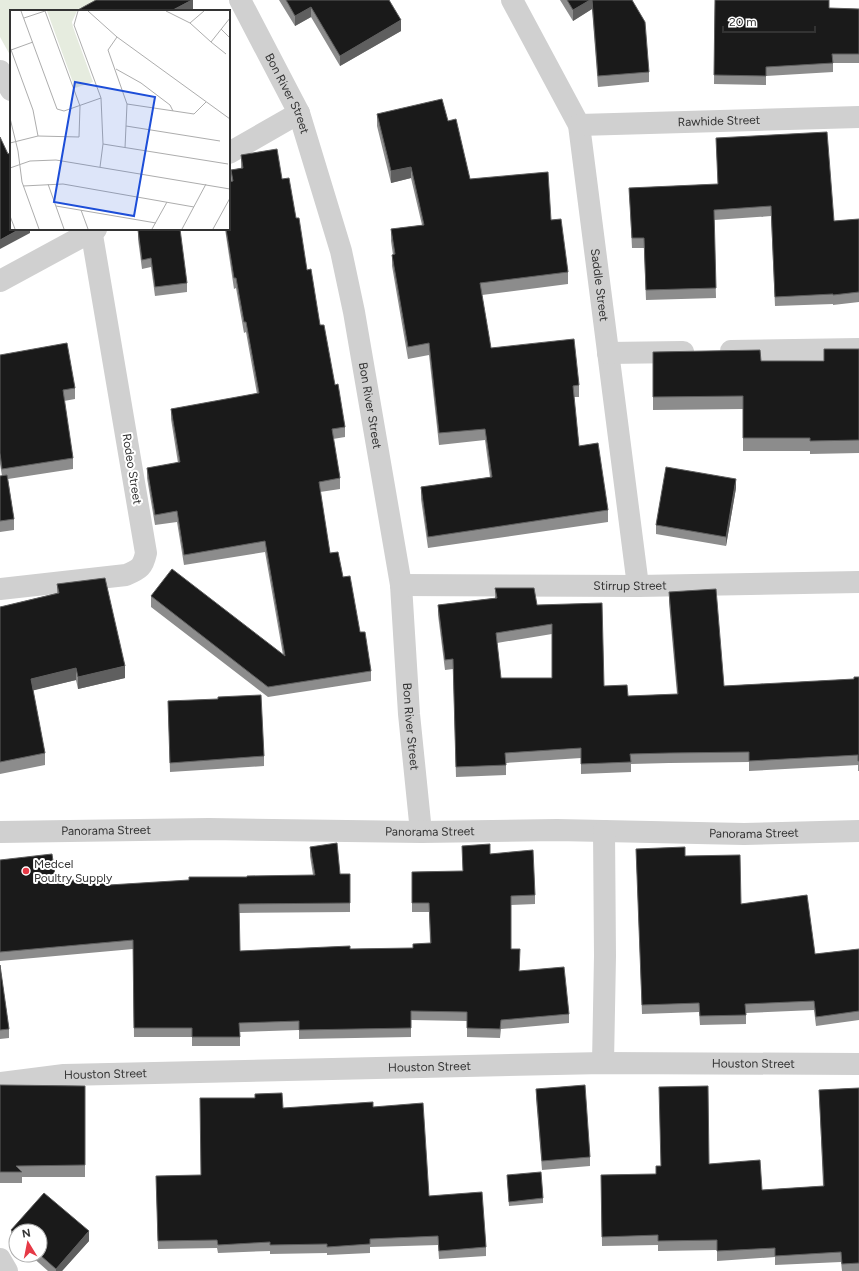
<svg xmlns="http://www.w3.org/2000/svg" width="859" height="1271" font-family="Figtree,sans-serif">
<rect width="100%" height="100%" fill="#fff"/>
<path fill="#e6ecdf" d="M 0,0 L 110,0 L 90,11 L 11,11 L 10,55 L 0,37 Z"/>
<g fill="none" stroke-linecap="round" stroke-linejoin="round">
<g stroke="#d0d0d0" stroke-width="22">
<path id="s1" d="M 240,0 L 299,113 L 341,251 L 354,312 L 401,585 L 409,714 L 421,832"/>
<path id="s2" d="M 512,0 L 579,125 L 638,586"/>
<path d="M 0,71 L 11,90"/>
<path id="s3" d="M 579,125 L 859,117"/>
<path d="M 229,153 L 299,113"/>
<path d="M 0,281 L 96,229"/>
<path d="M 731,351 L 859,349"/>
<path d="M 608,353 L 683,352"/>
<path id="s4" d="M 401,585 L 638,586 L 859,582"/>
<path d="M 0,589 L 126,575 C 140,569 143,567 146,553 L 91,229"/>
<path id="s5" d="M 0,832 L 209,829 L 421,832 L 557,830 L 744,834 L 859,831"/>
<path d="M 603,1063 L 605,956 L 604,831"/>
<path id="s6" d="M 0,1083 L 64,1075 L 603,1063 L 859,1064"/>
<path d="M 0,1259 L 7,1271"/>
</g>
</g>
<path fill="#8c8c8c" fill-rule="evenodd" d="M 279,0 L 389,0 L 401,31 L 340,66 L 311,17 L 295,26 Z
M 560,0 L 632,0 L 649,72 L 649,82 L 598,87 L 592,9 L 573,21 Z
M 715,0 L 829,8 L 859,9 L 859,63 L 833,63 L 833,72 L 766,76 L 766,85 L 714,84 Z
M 377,114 L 448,121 L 470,179 L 551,220 L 568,272 L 568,284 L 482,295 L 491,348 L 579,385 L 579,397 L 574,397 L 579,446 L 608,510 L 608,522 L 428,548 L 421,499 L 421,487 L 490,477 L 485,440 L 439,445 L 429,355 L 408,359 L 392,266 L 392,255 L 393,255 L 391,241 L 391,229 L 422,225 L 411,178 L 391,183 L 377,126 Z
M 716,138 L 834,221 L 859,219 L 859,302 L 833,305 L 833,304 L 775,306 L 771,216 L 714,220 L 716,298 L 646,300 L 644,248 L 632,248 L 629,188 L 718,184 Z
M 241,155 L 282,179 L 296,218 L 307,270 L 345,427 L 345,437 L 333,439 L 340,478 L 340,489 L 320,492 L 330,553 L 343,577 L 360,632 L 371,671 L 371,681 L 268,697 L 151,607 L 151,596 L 283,655 L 265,552 L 184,565 L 177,522 L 155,525 L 147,478 L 147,468 L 178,463 L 171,419 L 171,409 L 257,394 L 246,332 L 244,333 L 236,288 L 234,289 L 225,229 L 229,229 L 231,182 L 231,170 L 241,168 Z
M 138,230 L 187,283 L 187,292 L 155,296 L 151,267 L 142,269 L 138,239 Z
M 859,349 L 859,453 L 810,454 L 810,451 L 743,451 L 743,409 L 653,410 L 653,352 L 761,361 L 824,361 Z
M 0,355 L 75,388 L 75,399 L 64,401 L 73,458 L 73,469 L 8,479 L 14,519 L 14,530 L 0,532 L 0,476 L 2,476 L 0,464 Z
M 736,488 L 726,546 L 656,534 L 656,525 Z
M 57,584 L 125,678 L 78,689 L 76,680 L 33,690 L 45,753 L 45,765 L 0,774 L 0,607 L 57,593 Z
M 495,588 L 537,605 L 604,686 L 628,696 L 677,694 L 669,603 L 669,592 L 724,686 L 854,679 L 859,677 L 859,771 L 858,771 L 858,765 L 749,771 L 749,762 L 669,763 L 631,764 L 631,772 L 581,774 L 581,758 L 506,763 L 506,775 L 456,777 L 453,669 L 445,670 L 438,615 L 438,605 L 495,598 ZM 552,634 L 552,678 L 501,678 L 497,643 Z
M 168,701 L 264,756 L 264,766 L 170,772 Z
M 462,846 L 490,854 L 535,895 L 535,904 L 511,905 L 511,949 L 520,958 L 519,971 L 569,1014 L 569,1023 L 501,1029 L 500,1038 L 467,1037 L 467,1021 L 411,1020 L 411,1037 L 299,1039 L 299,1030 L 240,1032 L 240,1046 L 192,1046 L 192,1037 L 134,1037 L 133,949 L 0,961 L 0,860 L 56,882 L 109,885 L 247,877 L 313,875 L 310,856 L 310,847 L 340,874 L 350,874 L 350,912 L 239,913 L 240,951 L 413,948 L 430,943 L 429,912 L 412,912 L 412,872 L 463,871 Z
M 636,849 L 685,856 L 741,904 L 815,954 L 859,949 L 859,1020 L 816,1026 L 814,1010 L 746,1013 L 746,1024 L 700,1025 L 699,1012 L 642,1014 Z
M 0,965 L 9,1029 L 9,1038 L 0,1039 Z
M 0,1085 L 85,1086 L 85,1177 L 22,1177 L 22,1183 L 0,1183 Z
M 859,1088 L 859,1271 L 842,1271 L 841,1262 L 775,1265 L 775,1257 L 717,1261 L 717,1250 L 658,1251 L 658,1245 L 602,1246 L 601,1175 L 656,1174 L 709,1164 L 762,1190 L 823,1186 L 819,1090 Z
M 536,1089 L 590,1157 L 590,1166 L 542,1170 L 536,1098 Z
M 373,1107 L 429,1196 L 486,1247 L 486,1256 L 439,1259 L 438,1245 L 370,1247 L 370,1253 L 327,1255 L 327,1253 L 270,1254 L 270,1251 L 218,1253 L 217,1248 L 158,1249 L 156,1176 L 201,1175 L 283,1108 Z
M 507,1175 L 543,1198 L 543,1203 L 509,1206 Z
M 11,1230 L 89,1241 L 62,1271 L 48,1271 L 30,1255 L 40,1255 L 16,1231 L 16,1243 L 11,1239 Z"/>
<path fill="#5f5f5f" d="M 192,0 L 193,0 L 193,11 L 171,11 Z
M 590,0 L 592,0 L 592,9 L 573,21 L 573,10 Z
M 311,7 L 311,17 L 295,26 L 295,16 Z
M 401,20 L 401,31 L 340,66 L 340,56 Z
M 411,167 L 411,178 L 391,183 L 391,171 Z
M 20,229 L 30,229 L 30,233 L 0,249 L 0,240 Z
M 736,479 L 736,488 L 726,546 L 726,537 Z
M 125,666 L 125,678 L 78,689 L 78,677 Z
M 76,668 L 76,680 L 31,691 L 31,679 Z
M 89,1231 L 89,1241 L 62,1271 L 56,1271 L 56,1269 Z"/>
<path fill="#1a1a1a" stroke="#5f5f5f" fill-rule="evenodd" d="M 96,0 L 192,0 L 171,11 L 76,11 Z
M 286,0 L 389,0 L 401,20 L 340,56 L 311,7 L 295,16 Z
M 567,0 L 590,0 L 573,10 Z
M 592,0 L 632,0 L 645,22 L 649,72 L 598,76 Z
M 715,0 L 829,0 L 829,8 L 859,9 L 859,54 L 832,54 L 833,63 L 766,67 L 766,76 L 714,75 Z
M 442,99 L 448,121 L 456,119 L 470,179 L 548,172 L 551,220 L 561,219 L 568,272 L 480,283 L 491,348 L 574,339 L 579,385 L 573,386 L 579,446 L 598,443 L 608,510 L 428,537 L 421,487 L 492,477 L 485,429 L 439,433 L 429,343 L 408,347 L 392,255 L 395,254 L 391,229 L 424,225 L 411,167 L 391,171 L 377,114 Z
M 827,132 L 834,221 L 859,219 L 859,292 L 833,295 L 833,294 L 775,297 L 771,206 L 714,210 L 716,288 L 646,290 L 644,238 L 632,238 L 629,188 L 718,184 L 716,138 Z
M 0,137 L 8,154 L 11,152 L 11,229 L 20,229 L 0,240 Z
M 277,149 L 282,179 L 289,178 L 296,218 L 299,218 L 307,270 L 311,269 L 320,325 L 324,325 L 335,385 L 338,384 L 345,427 L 332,429 L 340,478 L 319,482 L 330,553 L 338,552 L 343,577 L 350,576 L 360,632 L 365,632 L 371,671 L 268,687 L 151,596 L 172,569 L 285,656 L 265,541 L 184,555 L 177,511 L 155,515 L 147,468 L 180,462 L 171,409 L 259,393 L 246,322 L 244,322 L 236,278 L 234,278 L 226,229 L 229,229 L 229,182 L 233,181 L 231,170 L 243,168 L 241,155 Z
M 145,229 L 180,229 L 187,283 L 155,287 L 151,258 L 142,260 L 138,230 Z
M 67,343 L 75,388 L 63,390 L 73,458 L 2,469 L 0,453 L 0,355 Z
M 824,349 L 859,349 L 859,440 L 810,441 L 810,438 L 743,438 L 743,396 L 653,397 L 653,352 L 760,350 L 761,361 L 824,361 Z
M 666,467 L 736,479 L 726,537 L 656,525 Z
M 7,475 L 14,519 L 0,521 L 0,476 Z
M 105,578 L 125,666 L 78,677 L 76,668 L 31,679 L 45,753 L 0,762 L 0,607 L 59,593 L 57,584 Z
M 495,588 L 534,588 L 537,605 L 602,603 L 604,686 L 627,685 L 628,696 L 678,694 L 669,592 L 716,589 L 724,686 L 854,679 L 854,677 L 859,677 L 859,761 L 858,761 L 858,755 L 749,761 L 749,752 L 669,753 L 630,754 L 631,762 L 581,764 L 581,748 L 505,753 L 506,765 L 456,767 L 453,659 L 445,660 L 438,605 L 497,598 ZM 552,624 L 552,678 L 501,678 L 496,633 Z
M 261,695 L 264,756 L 170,763 L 168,701 L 218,699 L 218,697 Z
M 337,843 L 340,874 L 350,874 L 350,903 L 239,904 L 240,951 L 350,946 L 350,949 L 413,948 L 413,944 L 431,943 L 429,903 L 412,903 L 412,872 L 463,871 L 462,846 L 490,844 L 490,854 L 533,850 L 535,895 L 511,896 L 511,949 L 520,949 L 519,971 L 564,967 L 569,1014 L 501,1020 L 500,1029 L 467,1028 L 467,1012 L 411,1011 L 411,1028 L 299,1030 L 299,1021 L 239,1023 L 240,1037 L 192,1037 L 192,1028 L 134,1028 L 133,940 L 0,952 L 0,860 L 52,854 L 56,882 L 108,876 L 109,885 L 189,880 L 189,877 L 247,877 L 247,876 L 315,875 L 310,847 Z
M 685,847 L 685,856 L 740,855 L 741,904 L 807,895 L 815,954 L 859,949 L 859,1011 L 816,1017 L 814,1001 L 745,1004 L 746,1015 L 700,1016 L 699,1003 L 642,1005 L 636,849 Z
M 0,965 L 9,1029 L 0,1030 Z
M 0,1085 L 85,1086 L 85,1165 L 16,1166 L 22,1172 L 0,1172 Z
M 585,1085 L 590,1157 L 542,1161 L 536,1089 Z
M 708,1086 L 709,1164 L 760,1160 L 762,1190 L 824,1186 L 819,1090 L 859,1088 L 859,1263 L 842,1264 L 841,1252 L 775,1256 L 775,1248 L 717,1251 L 717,1240 L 658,1241 L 658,1235 L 602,1237 L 601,1175 L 656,1174 L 656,1166 L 661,1166 L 659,1087 Z
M 282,1093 L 283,1108 L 373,1102 L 373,1107 L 423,1103 L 429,1196 L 482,1192 L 486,1247 L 439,1251 L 438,1236 L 370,1239 L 370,1244 L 327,1247 L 327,1244 L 270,1245 L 270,1242 L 218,1245 L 217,1240 L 158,1241 L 156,1176 L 201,1175 L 200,1098 L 255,1098 L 255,1094 Z
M 541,1172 L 543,1198 L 509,1202 L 507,1175 Z
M 44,1193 L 89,1231 L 56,1269 L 40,1255 L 40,1231 L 16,1231 L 16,1234 L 11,1230 Z"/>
<circle fill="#e63946" stroke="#fff" stroke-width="1.5" cx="26" cy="871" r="4"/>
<g text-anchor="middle" stroke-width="4" stroke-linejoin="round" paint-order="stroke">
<g font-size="12" fill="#333" stroke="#fff">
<text dy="4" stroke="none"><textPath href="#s1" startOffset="105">Bon River Street</textPath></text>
<text dy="4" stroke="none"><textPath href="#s3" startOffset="140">Rawhide Street</textPath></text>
<text dy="4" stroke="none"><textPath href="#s2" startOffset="303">Saddle Street</textPath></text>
<text dy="4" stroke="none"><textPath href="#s1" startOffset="429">Bon River Street</textPath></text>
<text transform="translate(132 469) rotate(81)" y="4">Rodeo Street</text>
<text dy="4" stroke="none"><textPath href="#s4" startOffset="229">Stirrup Street</textPath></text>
<text dy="4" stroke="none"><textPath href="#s1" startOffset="753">Bon River Street</textPath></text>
<text dy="4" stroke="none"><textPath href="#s5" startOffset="106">Panorama Street</textPath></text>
<text dy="4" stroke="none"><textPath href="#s5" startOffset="430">Panorama Street</textPath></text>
<text dy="4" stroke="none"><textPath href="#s5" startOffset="754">Panorama Street</textPath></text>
<text dy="4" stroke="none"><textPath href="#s6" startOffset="754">Houston Street</textPath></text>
<text dy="4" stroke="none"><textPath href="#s6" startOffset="430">Houston Street</textPath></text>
<text dy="4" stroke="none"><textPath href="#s6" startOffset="106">Houston Street</textPath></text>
</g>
<g font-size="12" fill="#333" stroke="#fff" text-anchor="start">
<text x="34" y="868">Medcel<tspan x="34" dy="14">Poultry Supply</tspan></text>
</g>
</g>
<g transform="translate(10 10)">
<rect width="220" height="220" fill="#fff"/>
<path d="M 37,1 L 67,1 L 62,12 L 63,17 L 83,72 L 65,78 Z" fill="#e6ecdf"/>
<path fill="none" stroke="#adadad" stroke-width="1" d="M 11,1 L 47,99 L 54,101 L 91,88M 68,1 L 64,15 L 91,88 L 93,134 L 90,157M 78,1 L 107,27 L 220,109M 156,1 L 180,13 L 201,32 L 220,8M 14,8 L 35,1M 180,13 L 194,1M 211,19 L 220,28M 107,27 L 98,40 L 117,94 L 115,138M 201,32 L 216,44M 0,37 L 23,100 L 28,126M 1,40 L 23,32M 106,59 L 131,73 L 160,95 L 163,101M 117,94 L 184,104 L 196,92M 0,108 L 8,141 L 12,172 L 29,219M 116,116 L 210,131M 0,133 L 28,126 L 69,127 L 70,96 L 35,1M 93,134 L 218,154M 0,158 L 20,151 L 46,150 L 220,179M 38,174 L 54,219M 13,176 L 53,174 L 184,197M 46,196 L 146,213M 71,200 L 78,219M 0,206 L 5,219M 142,219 L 157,192M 172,219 L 196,174M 203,219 L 220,188"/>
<path fill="#1d4ed8" fill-opacity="0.15" stroke="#1d4ed8" stroke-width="2" d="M 65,72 L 145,87 L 124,206 L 44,192 Z"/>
<rect width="220" height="220" fill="none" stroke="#333" stroke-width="2"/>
</g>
<g transform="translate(28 1243) rotate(350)"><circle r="19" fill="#ffffff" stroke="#adadad"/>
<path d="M0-3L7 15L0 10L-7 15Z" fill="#e63946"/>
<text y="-6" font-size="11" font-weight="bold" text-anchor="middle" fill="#333333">N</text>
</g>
<path d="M723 26v6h92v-6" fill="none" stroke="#333333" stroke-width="2"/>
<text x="729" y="26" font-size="12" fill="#333333" stroke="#ffffff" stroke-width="3" paint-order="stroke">20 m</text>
</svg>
